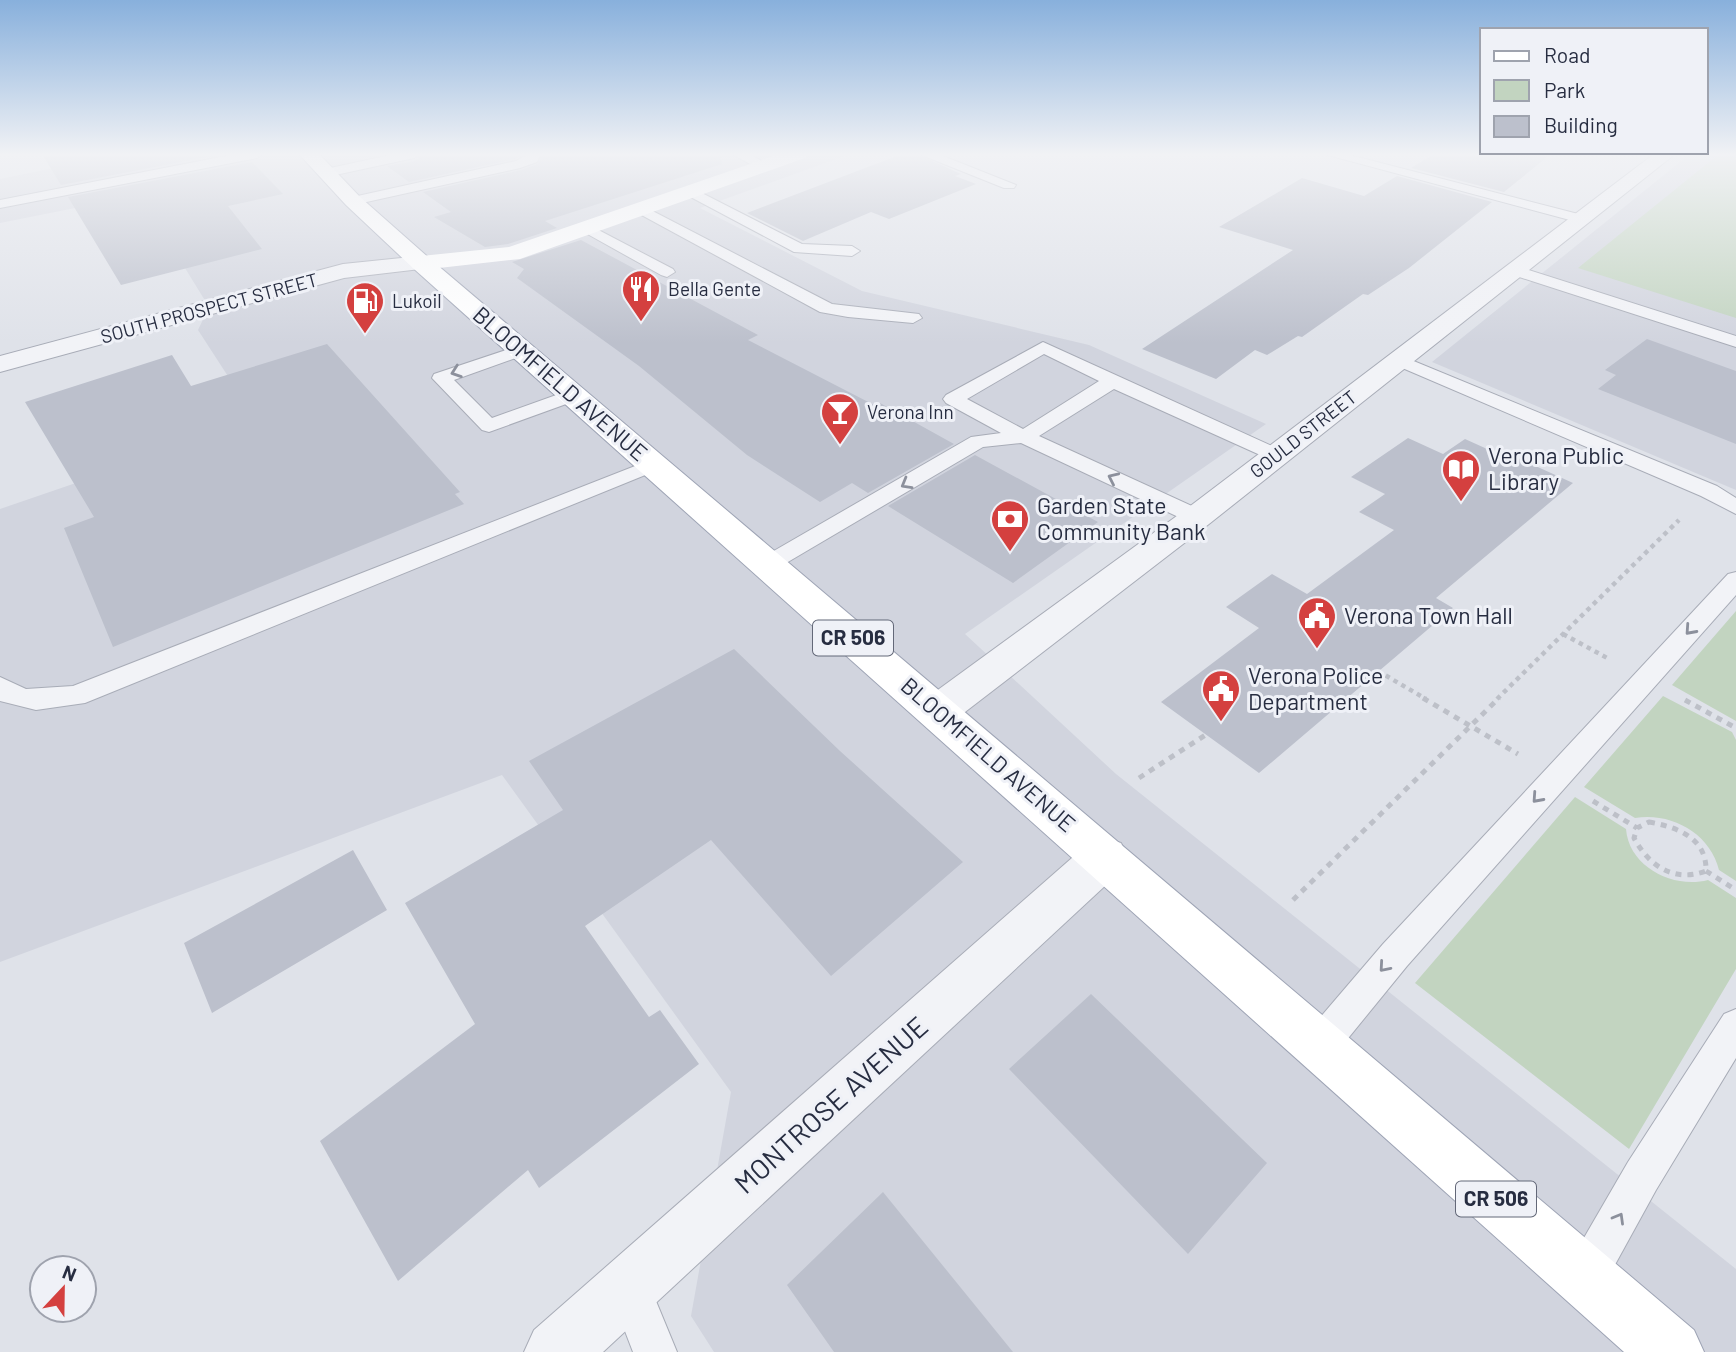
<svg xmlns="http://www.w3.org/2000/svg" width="1736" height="1352" font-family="Barlow,sans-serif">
<rect width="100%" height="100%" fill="#dfe2e9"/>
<path fill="#d1d4de" d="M 87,154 L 850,154 L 700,208 L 862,291 L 1089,345 L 1266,424 L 965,634 L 1116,774 L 1736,1269 L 1736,1352 L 714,1352 L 691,1316 L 731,1092 L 502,775 L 0,962 L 0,509 L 257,421 L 198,330 L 209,307 L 140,195 L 0,223 L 0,179 L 88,161 Z
M 1690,154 L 1736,154 L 1736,490 L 1432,362 Z"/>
<path fill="#c2d4c0" d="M 1719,154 L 1736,154 L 1736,318 L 1578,268 Z
M 1736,611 L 1736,721 L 1672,685 Z
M 1663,696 L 1732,732 L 1736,740 L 1736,881 L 1719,870 C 1710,833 1671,812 1635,818 L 1584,787 Z
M 1575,797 L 1626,829 C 1629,867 1673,889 1708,880 L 1736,898 L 1736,969 L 1629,1149 L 1415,983 Z"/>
<path fill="#bcc0cc" d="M 42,154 L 222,154 L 61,185 Z
M 423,154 L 523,154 L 515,159 L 409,182 L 387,166 L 415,161 Z
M 543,154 L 720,154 L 722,164 L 545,221 L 557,228 L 508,244 L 485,247 L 434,217 L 451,212 L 423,192 L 521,170 L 538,164 Z
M 902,154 L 917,154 L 961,174 L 955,176 L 976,184 L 889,219 L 871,212 L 803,241 L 747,213 Z
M 1434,154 L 1551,154 L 1504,192 L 1411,168 Z
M 252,162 L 283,194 L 228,206 L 262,249 L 121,285 L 68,197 Z
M 1397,176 L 1492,202 L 1409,268 L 1368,295 L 1363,294 L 1302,337 L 1298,336 L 1267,355 L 1255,350 L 1216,379 L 1142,349 L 1293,250 L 1219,227 L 1302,178 L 1364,196 Z
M 581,240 L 758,335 L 748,340 L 876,406 L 880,403 L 954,444 L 868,493 L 852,483 L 820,502 L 747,455 L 639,366 L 517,278 L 524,269 L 512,262 Z
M 1647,339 L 1736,371 L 1736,444 L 1598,389 L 1616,375 L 1605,370 Z
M 327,344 L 460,492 L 455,494 L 464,504 L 113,647 L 64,528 L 94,517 L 25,402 L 172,355 L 191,386 Z
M 1408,438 L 1443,454 L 1465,439 L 1507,458 L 1511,455 L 1573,483 L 1436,598 L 1453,608 L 1259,773 L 1161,702 L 1259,628 L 1226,607 L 1272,574 L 1307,594 L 1394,530 L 1359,512 L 1385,494 L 1351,477 Z
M 975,455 L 1098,522 L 1013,583 L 888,506 Z
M 734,649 L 840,751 L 963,862 L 831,976 L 711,840 L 585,926 L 649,1017 L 660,1010 L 699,1064 L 539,1188 L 528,1170 L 398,1281 L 320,1141 L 475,1024 L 405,903 L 563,810 L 529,761 Z
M 353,850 L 387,910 L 212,1013 L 184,943 Z
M 1091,994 L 1267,1163 L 1188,1254 L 1009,1069 Z
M 883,1192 L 1013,1352 L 834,1352 L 787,1285 Z"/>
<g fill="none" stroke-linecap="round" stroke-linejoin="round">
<defs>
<path id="lane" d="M 236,154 L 263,154 L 257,158 L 0,208 L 0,200 Z
M 395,154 L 420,154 L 414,158 L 326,177 L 319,173 L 321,170 Z
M 528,154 L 541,154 L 537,162 L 520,168 L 353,205 L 346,201 L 353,197 L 516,161 Z
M 732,154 L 749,154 L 771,166 L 769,169 L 759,169 Z
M 919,154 L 938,154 L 1016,185 L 1014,188 L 1004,188 Z
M 1324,154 L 1346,154 L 1586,216 L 1588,219 L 1581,223 Z
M 690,187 L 802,244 L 852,246 L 860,251 L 852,256 L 794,252 L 685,194 L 685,188 Z
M 641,205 L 832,304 L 919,314 L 922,318 L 913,323 L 848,317 L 820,312 L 636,212 L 634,209 L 636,206 Z
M 587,224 L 673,269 L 675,272 L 667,277 L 661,275 L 582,231 L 580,228 Z
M 1516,266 L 1736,336 L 1736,347 L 1510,274 L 1508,271 Z
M 1043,342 L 1283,451 L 1286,455 L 1283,459 L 1269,459 L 1114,389 L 1039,436 L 1205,512 L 1208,517 L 1205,522 L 1189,522 L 1021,443 L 983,447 L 776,569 L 768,572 L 760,569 L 756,564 L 760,559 L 971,437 L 1001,433 L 946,403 L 943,399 L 946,395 ZM 1044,354 L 1099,381 L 1023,429 L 967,399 Z
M 521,345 L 527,346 L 530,350 L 527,354 L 454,380 L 492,418 L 573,389 L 580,391 L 583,395 L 580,399 L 489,432 L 482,430 L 432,378 L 434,374 Z
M 1399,355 L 1717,486 L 1736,498 L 1736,514 L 1701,496 L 1393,364 L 1390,360 L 1393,356 Z
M 653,459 L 660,461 L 663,465 L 660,469 L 85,703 L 36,710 L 0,701 L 0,677 L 26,689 L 73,686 Z
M 1736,572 L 1736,595 L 1407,966 L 1332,1058 L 1319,1064 L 1306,1058 L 1301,1046 L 1306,1034 L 1383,944 L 1728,574 Z
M 1736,1009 L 1736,1058 L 1656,1190 L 1600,1292 L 1585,1298 L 1570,1292 L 1564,1277 L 1570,1262 L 1628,1162 L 1724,1014 Z
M 629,1266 L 644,1272 L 677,1352 L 633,1352 L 608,1287 L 614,1272 Z"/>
<path id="street" d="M 1654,154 L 1675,154 L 1209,524 L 952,722 L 938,726 L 924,722 L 918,711 L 924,700 L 1185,510 Z
M 421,256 L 429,258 L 433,263 L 429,268 L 344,278 L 0,372 L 0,356 L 343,264 Z
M 1105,838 L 1121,843 L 1128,857 L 1121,871 L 603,1352 L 524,1352 L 534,1330 L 1089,843 Z"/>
<path id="primary" d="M 299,154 L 319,154 L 360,197 L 429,258 L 1694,1330 L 1704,1352 L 1624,1352 L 413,268 L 346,205 Z"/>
</defs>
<use href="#lane" stroke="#a8acb7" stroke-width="2"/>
<use href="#street" stroke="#a8acb7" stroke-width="2"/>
<use href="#primary" stroke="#9ea4b5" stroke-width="2"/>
<path stroke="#bdc0c8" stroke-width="4.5" stroke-dasharray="4.5 4.5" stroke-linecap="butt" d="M 1563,634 L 1609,659
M 1378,671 L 1426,699
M 1497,699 L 1679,520"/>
<path stroke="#bdc0c8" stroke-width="5" stroke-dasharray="6 6" stroke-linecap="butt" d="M 1423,698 L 1518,754
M 1685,700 L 1736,728
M 1139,778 L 1207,734
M 1593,801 L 1637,828
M 1649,822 C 1677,827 1707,838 1706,871 C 1674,883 1649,866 1634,838 L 1637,828 Z
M 1706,871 L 1736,890
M 1293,900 L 1499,698"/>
<use href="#lane" fill="#f2f3f7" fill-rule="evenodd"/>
<use href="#street" fill="#f2f3f7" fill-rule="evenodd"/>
<path fill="#fff" fill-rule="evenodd" d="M 779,154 L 807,154 L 805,158 L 520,259 L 421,270 L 413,268 L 409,263 L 413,258 L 421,256 L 509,247 Z"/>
<use href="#primary" fill="#fff" fill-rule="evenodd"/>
</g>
<defs><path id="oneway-chevron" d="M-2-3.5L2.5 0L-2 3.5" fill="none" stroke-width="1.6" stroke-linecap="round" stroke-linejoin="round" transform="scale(1.75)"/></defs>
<g stroke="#8c909c">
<use href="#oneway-chevron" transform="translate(456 372) rotate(161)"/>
<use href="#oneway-chevron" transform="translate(1113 478) rotate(-155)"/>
<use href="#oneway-chevron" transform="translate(906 484) rotate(150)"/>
<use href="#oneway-chevron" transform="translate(1690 630) rotate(132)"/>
<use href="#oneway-chevron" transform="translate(1537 798) rotate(132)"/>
<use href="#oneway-chevron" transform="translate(1384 967) rotate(131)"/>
<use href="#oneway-chevron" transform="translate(1619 1218) rotate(-60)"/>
</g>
<linearGradient id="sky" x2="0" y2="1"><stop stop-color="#88b0dc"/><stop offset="0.45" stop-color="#f1f2f5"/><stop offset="1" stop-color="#f1f2f5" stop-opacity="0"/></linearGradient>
<rect width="1736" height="343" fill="url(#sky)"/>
<defs>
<symbol id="restaurant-pin" viewBox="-11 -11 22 30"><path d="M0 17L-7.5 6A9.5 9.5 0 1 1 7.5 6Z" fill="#d4403f" stroke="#eff1f7"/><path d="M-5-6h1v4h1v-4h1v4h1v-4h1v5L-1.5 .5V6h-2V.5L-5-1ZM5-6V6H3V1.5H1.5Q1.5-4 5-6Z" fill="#fff"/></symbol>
<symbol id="fuel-pin" viewBox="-11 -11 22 30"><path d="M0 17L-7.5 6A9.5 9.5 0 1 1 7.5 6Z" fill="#d4403f" stroke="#eff1f7"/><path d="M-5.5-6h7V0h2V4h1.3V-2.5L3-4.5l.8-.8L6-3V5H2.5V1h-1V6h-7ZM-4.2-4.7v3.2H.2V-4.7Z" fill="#fff"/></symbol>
<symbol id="bar-pin" viewBox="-11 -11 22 30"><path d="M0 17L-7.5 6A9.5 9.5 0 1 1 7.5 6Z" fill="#d4403f" stroke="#eff1f7"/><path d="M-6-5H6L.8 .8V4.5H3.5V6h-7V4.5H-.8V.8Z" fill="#fff"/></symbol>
<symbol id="library-pin" viewBox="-11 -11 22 30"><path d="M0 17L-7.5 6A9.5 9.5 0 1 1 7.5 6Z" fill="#d4403f" stroke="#eff1f7"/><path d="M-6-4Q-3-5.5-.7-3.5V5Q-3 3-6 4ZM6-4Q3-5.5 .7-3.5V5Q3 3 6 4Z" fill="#fff"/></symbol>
<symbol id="bank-pin" viewBox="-11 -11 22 30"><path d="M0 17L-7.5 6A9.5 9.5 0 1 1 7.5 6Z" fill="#d4403f" stroke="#eff1f7"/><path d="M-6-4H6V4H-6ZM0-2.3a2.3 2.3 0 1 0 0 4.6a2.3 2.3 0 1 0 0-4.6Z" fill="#fff"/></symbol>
<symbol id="civic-pin" viewBox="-11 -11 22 30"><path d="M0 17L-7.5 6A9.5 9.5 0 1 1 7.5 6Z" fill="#d4403f" stroke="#eff1f7"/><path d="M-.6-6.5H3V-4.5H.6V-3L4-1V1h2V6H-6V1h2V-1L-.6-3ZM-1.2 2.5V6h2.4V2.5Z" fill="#fff"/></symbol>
</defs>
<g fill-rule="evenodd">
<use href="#restaurant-pin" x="619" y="267" width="44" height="60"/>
<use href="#fuel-pin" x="343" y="279" width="44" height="60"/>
<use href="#bar-pin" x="818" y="390" width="44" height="60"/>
<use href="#library-pin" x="1439" y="447" width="44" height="60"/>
<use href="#bank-pin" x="988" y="497" width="44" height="60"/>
<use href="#civic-pin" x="1295" y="594" width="44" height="60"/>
<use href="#civic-pin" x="1199" y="667" width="44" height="60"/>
</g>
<g text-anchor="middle" stroke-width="6" stroke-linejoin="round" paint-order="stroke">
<g font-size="19" fill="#272d41" stroke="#eff1f7" text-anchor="start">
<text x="668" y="296">Bella Gente</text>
<text x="392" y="308">Lukoil</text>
<text x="867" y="419">Verona Inn</text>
</g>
<g font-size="19" fill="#272d41" stroke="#eff1f7">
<text transform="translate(209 308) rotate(-15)" y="7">SOUTH PROSPECT STREET</text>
<text transform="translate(1303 434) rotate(-38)" y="7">GOULD STREET</text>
</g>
<g fill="#eff1f7" stroke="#636878" stroke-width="2">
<rect x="813" y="620.5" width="80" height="35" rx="5"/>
<rect x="1456" y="1181.5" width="80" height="35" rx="5"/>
</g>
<g font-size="21" font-weight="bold" fill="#272d41">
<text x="853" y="645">CR 506</text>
<text x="1496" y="1206">CR 506</text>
</g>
<g font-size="23" fill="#272d41" stroke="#eff1f7">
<text transform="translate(560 384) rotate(41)" y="8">BLOOMFIELD AVENUE</text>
<text transform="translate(988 755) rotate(41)" y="8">BLOOMFIELD AVENUE</text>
</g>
<g font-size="23" fill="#272d41" stroke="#eff1f7" text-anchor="start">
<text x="1488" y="464">Verona Public<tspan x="1488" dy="26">Library</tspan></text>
<text x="1037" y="514">Garden State<tspan x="1037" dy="26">Community Bank</tspan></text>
<text x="1344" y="624">Verona Town Hall</text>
<text x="1248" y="684">Verona Police<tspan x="1248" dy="26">Department</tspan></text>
</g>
<g font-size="28" fill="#272d41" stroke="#eff1f7">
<text transform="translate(831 1105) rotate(-42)" y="10">MONTROSE AVENUE</text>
</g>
</g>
<rect x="1480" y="28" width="228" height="126" fill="#eff1f7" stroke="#9fa3ae" stroke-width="2"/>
<rect x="1494" y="51" width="35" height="10" fill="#ffffff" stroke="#9fa3ae" stroke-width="2"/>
<text x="1544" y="63" font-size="21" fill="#272d41">Road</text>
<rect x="1494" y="80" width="35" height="21" fill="#c2d4c0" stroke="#9fa3ae" stroke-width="2"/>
<text x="1544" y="98" font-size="21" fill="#272d41">Park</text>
<rect x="1494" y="116" width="35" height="21" fill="#bcc0cc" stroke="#9fa3ae" stroke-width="2"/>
<text x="1544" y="133" font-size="21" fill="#272d41">Building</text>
<g transform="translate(63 1289) rotate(22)"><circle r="33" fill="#eff1f7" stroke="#9fa3ae" stroke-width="2"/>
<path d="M0-5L12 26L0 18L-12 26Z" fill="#d4403f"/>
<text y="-10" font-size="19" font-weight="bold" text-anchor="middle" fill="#272d41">N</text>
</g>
</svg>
